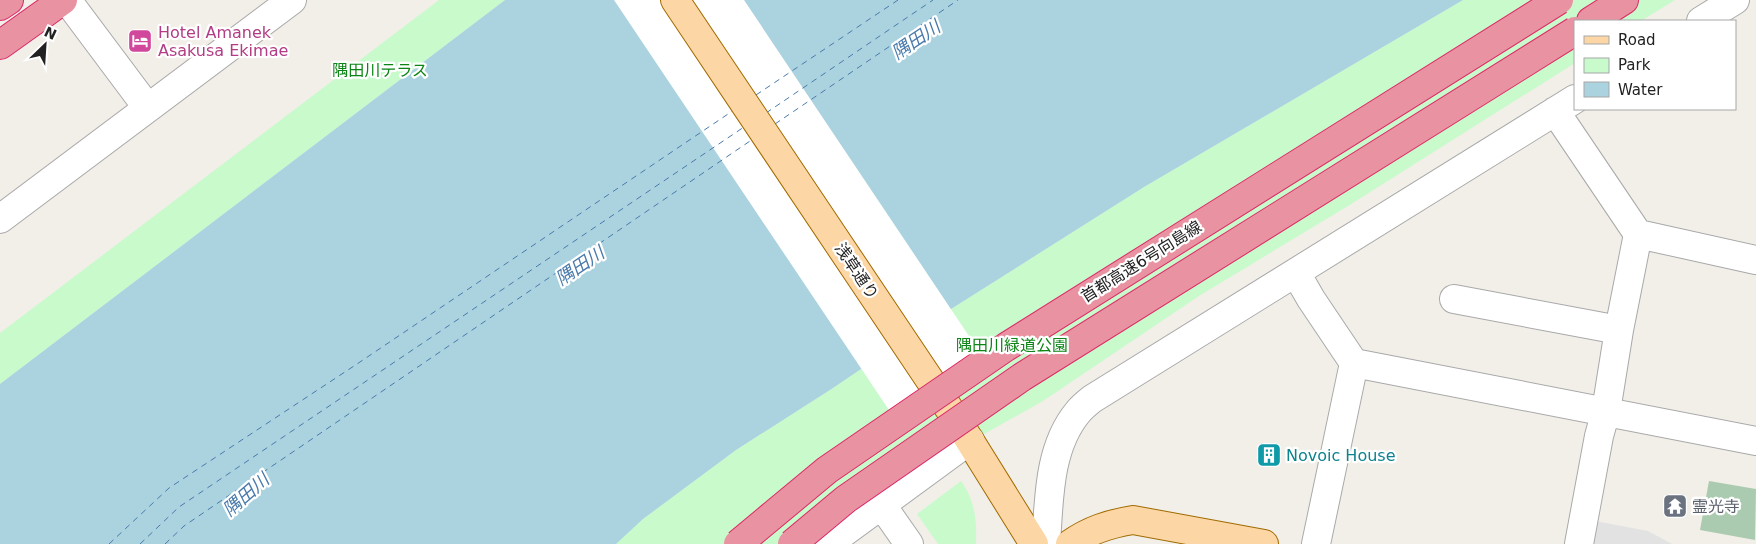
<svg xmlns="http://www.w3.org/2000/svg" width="1756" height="544" font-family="'DejaVu Sans','Noto Sans JP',sans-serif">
<rect width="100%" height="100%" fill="#f2efe9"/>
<path fill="#aacbaf" d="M 1709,481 L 1756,489 L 1755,540 L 1700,530 Z"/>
<path fill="#c8facc" d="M 439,0 L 505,0 L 0,384 L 0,333 Z
M 1463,0 L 1675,0 L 1641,21 L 1575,21 L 1575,63 L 1348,206 L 1199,296 L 1043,401 L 920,470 L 819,544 L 616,544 L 643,519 L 736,450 L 833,388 L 932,321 L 1144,187 Z
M 961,481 C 975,500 977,521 976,544 L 938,544 L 917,514 Z"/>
<path fill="#e2e2e2" d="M 1595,521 L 1648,531 L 1672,544 L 1591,544 Z"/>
<path fill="#aad3df" d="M 505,0 L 1463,0 L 1144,187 L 932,321 L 833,388 L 736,450 L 643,519 L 616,544 L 0,544 L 0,384 Z"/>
<path fill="#fff" d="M 614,0 L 744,0 L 981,354 L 891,413 Z"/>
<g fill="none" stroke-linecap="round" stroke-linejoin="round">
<path stroke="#4a7aab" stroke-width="1" stroke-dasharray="6 5" stroke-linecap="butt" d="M 756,95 L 898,0
M 766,113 L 933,0
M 775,124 L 958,0
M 109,544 L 169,488 L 357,364 L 734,110
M 140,544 L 179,507 L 744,127
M 165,544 L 184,526 L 753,139"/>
<defs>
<path id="minor" d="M 67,0 L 147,107
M 1701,21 L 1735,0
M 1555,111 L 1638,234 L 1756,260
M 0,219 L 292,0
M 1296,273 L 1311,299 L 1354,363 L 1756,441
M 1454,299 L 1619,330
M 881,504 L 909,544
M 828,544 L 970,440
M 1046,544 C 1049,501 1048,448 1078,412 C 1082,407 1087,403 1092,399 L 1575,99
M 1316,544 L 1354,363
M 1579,544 L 1599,436 L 1606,411 L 1619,330 L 1638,234"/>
<path id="major" d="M 675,0 L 960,425 L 1034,544
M 1070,544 C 1090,530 1109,524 1133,520 L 1264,544"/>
<path id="highway" d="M 0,6 L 9,0
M 1591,21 L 1624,0
M 0,45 L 63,0"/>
</defs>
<use href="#minor" stroke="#a9a9a9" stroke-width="30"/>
<use href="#major" stroke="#a06b00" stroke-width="30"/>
<use href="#highway" stroke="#dc2a67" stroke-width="30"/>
<use href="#minor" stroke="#fff" stroke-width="28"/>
<use href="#major" stroke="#fcd6a4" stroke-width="28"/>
<use href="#highway" stroke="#e892a2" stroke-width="28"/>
<defs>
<path id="highway-bridge" d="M 738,544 L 827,470 L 1006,347 L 1559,0
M 792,544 L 846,499 L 1022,377 L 1575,31"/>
</defs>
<use href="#highway-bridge" stroke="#dc2a67" stroke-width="30" stroke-linecap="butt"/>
<use href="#highway-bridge" stroke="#e892a2" stroke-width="28"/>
</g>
<defs>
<symbol id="hotel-square" viewBox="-11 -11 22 22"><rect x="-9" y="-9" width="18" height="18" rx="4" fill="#d1479c" stroke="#fff"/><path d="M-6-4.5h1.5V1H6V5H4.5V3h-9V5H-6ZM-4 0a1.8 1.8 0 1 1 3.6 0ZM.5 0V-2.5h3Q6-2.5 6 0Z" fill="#fff"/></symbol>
<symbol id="building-square" viewBox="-11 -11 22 22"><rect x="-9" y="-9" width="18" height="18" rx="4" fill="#0f9aa8" stroke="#fff"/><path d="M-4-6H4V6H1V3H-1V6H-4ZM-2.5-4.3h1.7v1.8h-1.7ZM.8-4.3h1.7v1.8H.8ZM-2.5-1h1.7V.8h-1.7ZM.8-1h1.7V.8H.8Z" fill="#fff"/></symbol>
<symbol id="temple-square" viewBox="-11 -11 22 22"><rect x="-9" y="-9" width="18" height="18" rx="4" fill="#6b7280" stroke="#fff"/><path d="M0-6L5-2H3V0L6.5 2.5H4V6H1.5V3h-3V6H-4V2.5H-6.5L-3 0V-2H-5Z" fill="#fff"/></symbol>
</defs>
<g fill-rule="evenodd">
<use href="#hotel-square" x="126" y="27" width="28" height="28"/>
<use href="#building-square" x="1255" y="441" width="28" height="28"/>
<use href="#temple-square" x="1661" y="492" width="28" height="28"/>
</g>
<g text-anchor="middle" stroke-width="4.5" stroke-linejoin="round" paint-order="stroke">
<g font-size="16" fill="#b23c85" stroke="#fff" text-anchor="start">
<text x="158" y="38">Hotel Amanek<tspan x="158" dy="18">Asakusa Ekimae</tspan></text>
</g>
<g font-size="16" fill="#0c8416" stroke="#fff">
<text x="380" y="76">隅田川テラス</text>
<text x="1012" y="351">隅田川緑道公園</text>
</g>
<g font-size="16" fill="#222" stroke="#fff">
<text transform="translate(1141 261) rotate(-32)" y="6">首都高速6号向島線</text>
<text transform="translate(857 271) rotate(56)" y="6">浅草通り</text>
</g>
<g font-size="16" fill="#0d838f" stroke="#fff" text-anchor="start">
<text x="1286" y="461">Novoic House</text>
</g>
<g font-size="16" fill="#5b616d" stroke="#fff" text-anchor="start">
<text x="1692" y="512">霊光寺</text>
</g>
<g font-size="18" font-style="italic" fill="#4a7aab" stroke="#fff">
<text transform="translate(916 40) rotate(-34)" y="6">隅田川</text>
<text transform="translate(580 266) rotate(-34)" y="6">隅田川</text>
<text transform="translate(246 495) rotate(-41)" y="6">隅田川</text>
</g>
</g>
<rect x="1574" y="20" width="162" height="90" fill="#ffffff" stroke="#a7a7a7"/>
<rect x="1584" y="36" width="25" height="8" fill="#fcd6a4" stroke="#a7a7a7"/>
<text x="1618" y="45" font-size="15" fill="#222222">Road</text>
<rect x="1584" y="58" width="25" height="15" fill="#c8facc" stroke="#a7a7a7"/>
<text x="1618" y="70" font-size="15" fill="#222222">Park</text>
<rect x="1584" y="82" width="25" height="15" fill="#aad3df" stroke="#a7a7a7"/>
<text x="1618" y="95" font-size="15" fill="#222222">Water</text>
<g transform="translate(45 45) rotate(25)" stroke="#ffffff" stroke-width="4" paint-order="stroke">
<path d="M0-4L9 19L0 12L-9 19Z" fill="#222222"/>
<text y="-8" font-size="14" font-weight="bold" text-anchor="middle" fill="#222222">N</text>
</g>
</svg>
